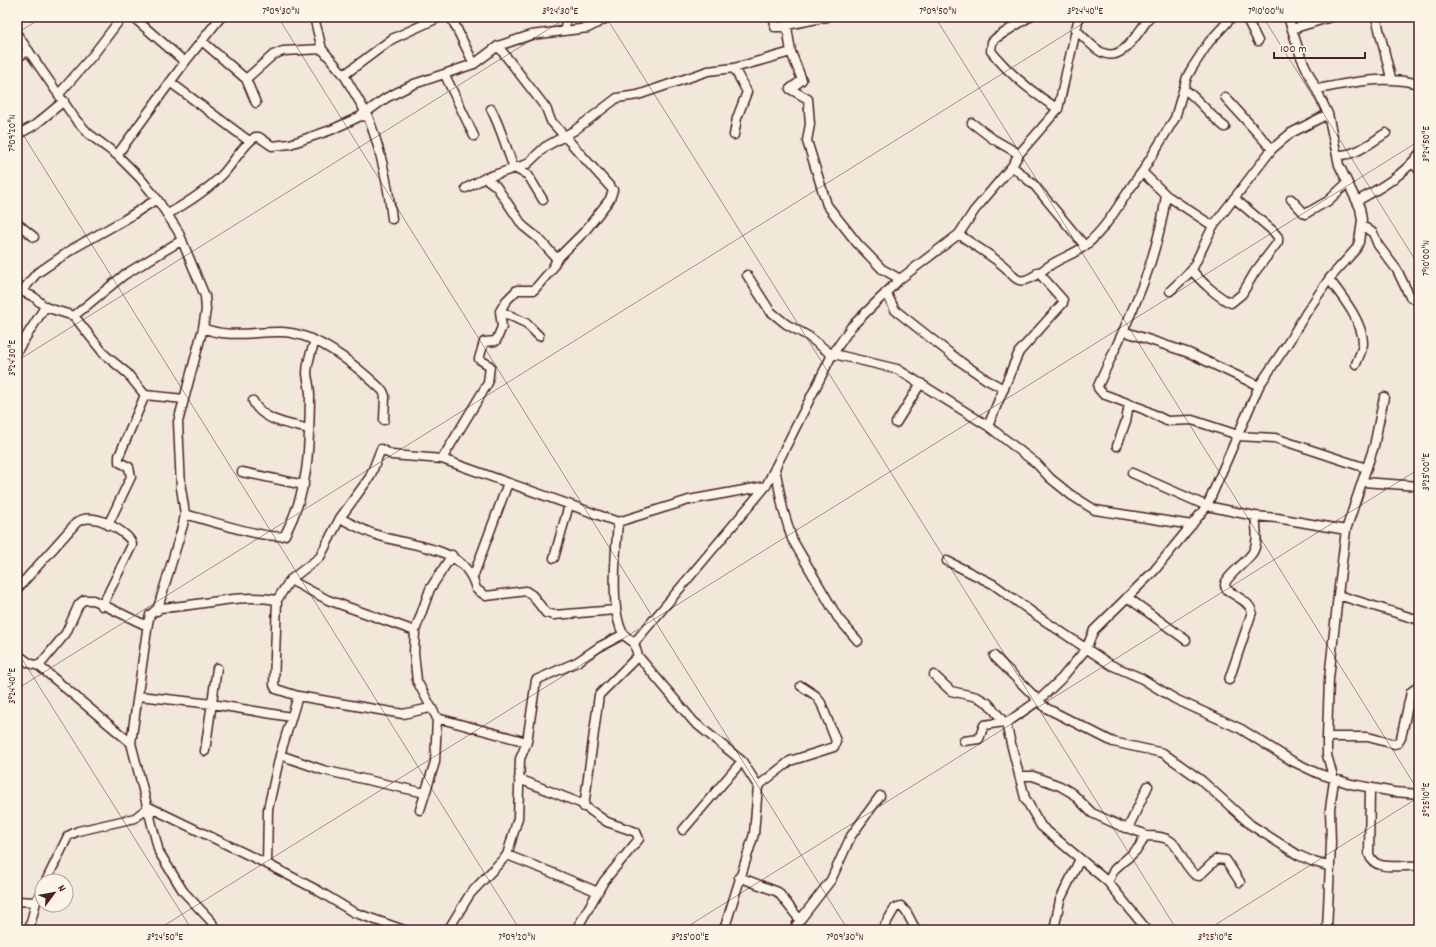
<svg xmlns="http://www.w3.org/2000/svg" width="1436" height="947" font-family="Dekko,sans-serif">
<rect width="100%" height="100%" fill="#f1e8da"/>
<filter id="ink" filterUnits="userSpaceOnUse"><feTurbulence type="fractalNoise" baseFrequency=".025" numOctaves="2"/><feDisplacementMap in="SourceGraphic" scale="8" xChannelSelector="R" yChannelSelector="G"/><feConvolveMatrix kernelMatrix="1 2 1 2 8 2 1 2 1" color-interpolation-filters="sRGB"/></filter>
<g filter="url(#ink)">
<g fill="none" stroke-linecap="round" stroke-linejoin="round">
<defs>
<path id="minor" d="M 133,17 L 185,62
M 314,17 L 322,49 L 344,75 L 365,111 L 361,116 L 368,117 C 381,150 388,184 392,219
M 451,17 L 474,64
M 774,17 L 775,27 L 787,27 L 791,52 L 802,80 L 790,89 L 808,99 L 810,124 L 807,141 L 827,205 L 857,243 L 882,269 L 900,279
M 1029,17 L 996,38 L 992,42 L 991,51 C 1010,75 1033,93 1058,109
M 1232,17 L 1209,42 L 1192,68 L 1187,77 L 1175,118 L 1142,172 L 1166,195 L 1213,226 L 1272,149 L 1291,133 L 1328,114
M 1246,17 L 1258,41
M 1376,17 L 1391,78
M 782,26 L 827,17
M 1075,29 C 1083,36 1092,47 1101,52 C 1123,64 1138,31 1150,17
M 1292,29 L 1331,17
M 565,31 L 566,17
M 17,34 L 76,120 L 89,134 L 117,155 L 140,178 L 157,199 L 178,231 L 205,296 L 206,310 L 203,328 C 229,339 255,331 282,332 C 317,333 358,367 383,391 L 385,396 L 384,420
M 202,41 L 246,79 L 256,103
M 17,57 L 29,51
M 344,75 L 392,39 L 440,17
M 445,75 L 474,136
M 246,79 L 273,55 L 283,51 L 322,49
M 170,82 L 249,141
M 1184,89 C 1200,100 1210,116 1225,127
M 1318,89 C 1352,82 1384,75 1419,84
M 59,94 L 93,55 L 122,17
M 1225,97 L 1272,149
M 491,109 C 501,128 506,148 514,168 L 528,175 L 543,200
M 972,123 L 993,139 L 1019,154
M 17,135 L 35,125 L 64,101
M 734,135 L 737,118 L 747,92 L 734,68
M 117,155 L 185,62 L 220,18
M 1337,155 C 1356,156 1370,143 1386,133
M 1413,163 L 1419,170
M 1012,166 L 1035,186 L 1085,246
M 485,178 L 496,186 L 523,226 L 538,238 L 557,259
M 466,188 L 485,178 L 527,164 L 545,147 L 575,130 L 617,98 L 638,95 L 708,71 L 734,68 L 791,52
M 1166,195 C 1157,266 1127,322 1098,386 L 1098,388 L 1103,394 L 1143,409 L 1167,421 L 1192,420 L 1232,433 L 1237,436 L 1275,438 L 1366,468
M 1291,199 L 1305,214 L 1328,201 L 1347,183
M 1357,201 C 1379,189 1405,174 1419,154
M 168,214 C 187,203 208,190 223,174 C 234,162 242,146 255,137 L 259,137 L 272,146 L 290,144 L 331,130 L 361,116 L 386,98 L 414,84 L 474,64 L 498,46 L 531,35 L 588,28 L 609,17
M 17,223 L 34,237
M 1213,226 L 1192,270 C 1199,280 1219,298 1231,303 L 1242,294 L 1255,272 L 1278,242 L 1278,237 L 1273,231 L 1234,198
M 1361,228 L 1366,228 L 1373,233 L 1378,245 L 1397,270 L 1410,297 L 1419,301
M 959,234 C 974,246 992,255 1006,268 C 1010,272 1014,279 1019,280 C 1028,283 1042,270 1049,266 C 1060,258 1075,254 1086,245 C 1110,225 1123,196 1142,172
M 747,275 L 770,311 L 786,324 L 808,336 L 832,355 L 838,355 L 897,369 L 988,426 L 1037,464 L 1050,478 L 1071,495 L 1095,510 L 1192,525
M 1329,279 C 1341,295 1363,322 1363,343 C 1363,349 1358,358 1356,364
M 17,289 L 34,297 L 45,307 L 74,316 L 105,355 L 127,373 L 145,395 L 184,399
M 23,290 L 36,274 L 74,248 L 124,220 L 157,199
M 1170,291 L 1192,270
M 886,292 L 895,310 L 961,362 L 987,380 L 1004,389
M 500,311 L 526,323 L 539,336
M 74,316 L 124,275 L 182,240
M 1123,331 L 1189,353 L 1259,386
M 17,351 L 45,307
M 253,401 C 262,421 289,424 309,429
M 896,423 L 921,383
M 988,426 L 1019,352 L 1063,303 L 1063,300 L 1038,272
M 1117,446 L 1126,421 L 1129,404
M 442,459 L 488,383 L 490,366 L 479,359 L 484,342 L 496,341 L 502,327 L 500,311 L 506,301 L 517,290 L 534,290 L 552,269 L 557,259 L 585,231 L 610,199 L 613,190 L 551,121 L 546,108 L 498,46
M 775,468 L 783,509 L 792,539 L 838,618 L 858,641
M 242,472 L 304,485
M 1132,473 L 1207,506 L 1255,516 L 1277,518 L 1346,530
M 1363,482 L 1419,486
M 185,514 C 200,518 275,542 285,535 C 310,487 309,448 310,395 C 310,388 308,381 307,374 C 307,362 311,352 315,341
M 340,518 C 352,524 364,531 377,535 C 413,548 465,544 476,589 L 486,596 L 526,591 L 532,595 L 546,613 L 554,615 L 616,610
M 618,522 C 616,550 609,612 624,635 C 627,638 631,640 634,643
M 108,525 L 129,481 L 131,477 L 129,467 L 119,462 L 119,456 L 145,395
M 554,558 L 569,505
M 947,561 L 993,584 L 1036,615 L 1111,665 L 1141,678 L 1175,699 L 1241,729 L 1292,761 L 1317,773 L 1351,784 L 1394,792 L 1419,794
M 473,577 L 508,483
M 290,580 L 328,600 L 415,631
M 17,589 L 76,523 C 81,519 88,518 94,519 C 104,520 132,535 132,545 L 102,606
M 1338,595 L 1419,620
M 1127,597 L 1186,640
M 277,600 L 274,685 L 276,689 L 298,696 L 403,714 L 430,708
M 157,611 L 183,525 L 185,514 L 181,488 L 178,422 L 203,328
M 17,654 L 29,663 L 39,666 L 131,743
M 994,656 L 1046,708 L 1113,742 L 1163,753 L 1201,780 L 1251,825 L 1298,855 L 1314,862 L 1328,866
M 39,666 L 66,633 L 79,604 L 84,600 L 93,600 L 143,624 L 148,623
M 934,675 L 951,691 L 977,697 L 988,703 L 1004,722 L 1008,722
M 1229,680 L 1252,612 C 1249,598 1225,594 1225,585 C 1225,577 1248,561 1253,552 C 1259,541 1256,528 1255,516
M 139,696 L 212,704 L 291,717
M 437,718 L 527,742
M 1327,737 L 1368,737 L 1394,744 L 1398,743 L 1401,738 L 1411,692 L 1419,686
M 964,741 L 979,739 L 984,725 L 1004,722
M 205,751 L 217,668
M 280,755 L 323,770 L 425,793
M 1019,776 L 1033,776 L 1060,786 L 1072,793 L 1092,813 L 1125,828 L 1129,826 L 1148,786
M 519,779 L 580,803 L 607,822 L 636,832 L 639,839 L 604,881 L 576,930
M 758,786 L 790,761 L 834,747 L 836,741 L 821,703 L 815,695 L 801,686
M 1370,788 L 1369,854 C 1374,873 1404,864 1419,866
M 584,807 L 599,695 L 638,656
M 420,810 L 435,762 L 437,718 L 417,681 L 414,653 L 415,631 L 430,589 L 452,555
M 683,830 L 742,761
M 1144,836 C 1185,835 1172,853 1195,875 L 1199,876 L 1217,859 L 1226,860 L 1240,882
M 507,855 L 548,871 L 598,892
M 267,864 L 268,809 L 280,755 L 298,696
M 739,877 L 778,892 L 800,920 L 793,930
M 46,881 L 68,836 L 78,831 L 135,818 L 149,807 L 267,864 L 317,890 L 353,912 L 404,930
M 1108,882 C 1110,878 1112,874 1114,870 C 1124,859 1141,851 1144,836 L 1142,833 L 1127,828
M 17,901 L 36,902
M 800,920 L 831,880 L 851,836 L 880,796
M 29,930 L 36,902 L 42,889
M 216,930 L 211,921 L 183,891 L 159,852 L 131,743 L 148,623 L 150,615 L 158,608 C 198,607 237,593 277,600 L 290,580 L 320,557 L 340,518 L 370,477 L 381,449 L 392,455 L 442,459 L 618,522 L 689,500 L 766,486
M 448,930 L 470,894 L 507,855 L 518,818 L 520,759 L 527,742 L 536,680 L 577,662 L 599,647 L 624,634
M 724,930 L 754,834 L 758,786 L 742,761 L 694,722 L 638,656 L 634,643 L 766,486 L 832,355 L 851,327 L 900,279 L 959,234 L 974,211 L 1012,166 L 1019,154 L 1058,109 L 1079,17
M 882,930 L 895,908 L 901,906 L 907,913 L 916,930
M 1054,930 L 1060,900 L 1080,859
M 1147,930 L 1108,882 L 1041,826 L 1025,798 L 1007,728 L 1008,722 L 1039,700 L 1061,679 L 1086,649 L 1094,630 L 1154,571 L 1207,506 L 1259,386 L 1288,343 L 1306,313 L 1329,279 L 1356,249 L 1359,242 L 1362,220 L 1360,208 L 1339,165 L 1328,114 L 1301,57 L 1288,17
M 1327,930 L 1331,843 L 1330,809 L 1334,780 L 1327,755 L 1327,737 L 1329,679 L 1338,595 L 1346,530 L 1374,446 L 1384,397"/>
</defs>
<use href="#minor" stroke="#4a1f2b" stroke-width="11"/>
<use href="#minor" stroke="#fcf5e5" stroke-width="8"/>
</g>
</g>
<path fill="none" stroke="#4a1f2b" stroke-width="1" stroke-opacity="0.45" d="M 278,17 L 848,930M 606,17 L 1177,930M 935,17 L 1419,792M 1263,17 L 1419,266M 17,33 L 43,17M 17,125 L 520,930M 17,361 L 568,17M 17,651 L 192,930M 17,689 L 1093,17M 157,930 L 1419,141M 682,930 L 1419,469M 1207,930 L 1419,797"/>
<rect width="1436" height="947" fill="none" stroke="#fcf5e5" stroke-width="44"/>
<g transform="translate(54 893) rotate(58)"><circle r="19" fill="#fcf5e5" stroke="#b59f9b"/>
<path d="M0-3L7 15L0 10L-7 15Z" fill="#4a1f2b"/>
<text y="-6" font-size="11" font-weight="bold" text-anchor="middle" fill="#4a1f2b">N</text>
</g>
<path d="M1274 52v6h91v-6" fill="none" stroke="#4a1f2b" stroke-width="2"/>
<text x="1280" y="52" font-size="12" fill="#4a1f2b" stroke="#fcf5e5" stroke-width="3" paint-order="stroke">100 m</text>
<rect x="22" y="22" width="1392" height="903" fill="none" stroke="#4a1f2b" stroke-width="1.5"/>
<g font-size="10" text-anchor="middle" fill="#4a1f2b">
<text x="281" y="14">7°09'30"N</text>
<text x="560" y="14">3°24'30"E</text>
<text x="938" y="14">7°09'50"N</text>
<text x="1085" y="14">3°24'40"E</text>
<text x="1266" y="14">7°10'00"N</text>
<text transform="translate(11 133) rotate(-90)" y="4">7°09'20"N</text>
<text transform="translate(1425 144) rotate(-90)" y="4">3°24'50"E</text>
<text transform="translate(1425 258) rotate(-90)" y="4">7°10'00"N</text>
<text transform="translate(11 358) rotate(-90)" y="4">3°24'30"E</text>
<text transform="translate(1425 472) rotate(-90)" y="4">3°25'00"E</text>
<text transform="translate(11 686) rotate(-90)" y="4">3°24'40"E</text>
<text transform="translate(1425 800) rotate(-90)" y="4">3°25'10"E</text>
<text x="165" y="940">3°24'50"E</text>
<text x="517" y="940">7°09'20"N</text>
<text x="690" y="940">3°25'00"E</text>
<text x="845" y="940">7°09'30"N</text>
<text x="1215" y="940">3°25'10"E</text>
</g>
</svg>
